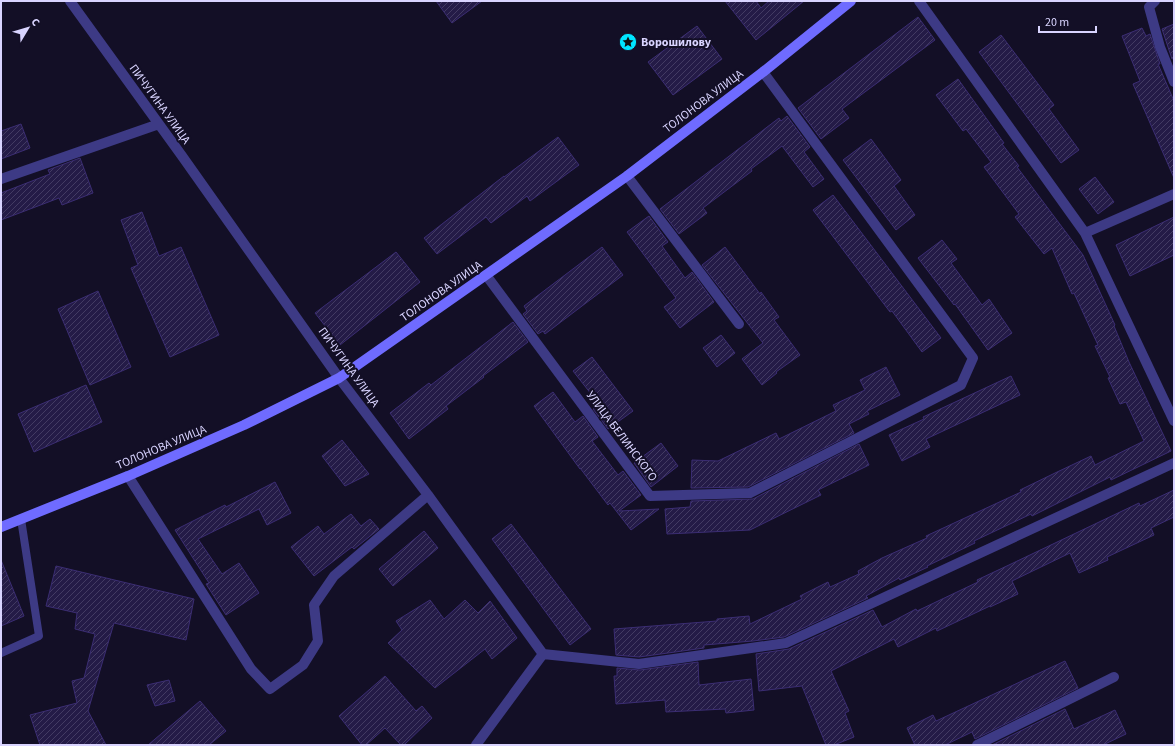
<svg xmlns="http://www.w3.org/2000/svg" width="1175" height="746" font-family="'Source Sans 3',sans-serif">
<defs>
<pattern id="building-hatch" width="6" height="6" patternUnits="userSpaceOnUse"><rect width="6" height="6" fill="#241b47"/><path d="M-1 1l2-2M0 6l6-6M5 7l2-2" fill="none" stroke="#433b63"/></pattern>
</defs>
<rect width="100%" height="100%" fill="#130f26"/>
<path fill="url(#building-hatch)" stroke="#3b2d73" d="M 436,1 L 482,1 L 452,23 Z
M 725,1 L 756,1 L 761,8 L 769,1 L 804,1 L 756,40 Z
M 918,17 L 935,40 L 842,109 L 849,118 L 821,139 L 798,108 Z
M 1174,24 L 1174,58 L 1172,59 L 1162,29 Z
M 697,26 L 722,59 L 673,95 L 648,62 Z
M 1142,28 L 1146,36 L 1150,34 L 1160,64 L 1158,64 L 1174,101 L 1174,178 L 1133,84 L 1140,81 L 1122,36 Z
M 1001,35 L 1054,105 L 1049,109 L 1079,150 L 1061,163 L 979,52 Z
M 958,79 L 1004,143 L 1002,144 L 1019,166 L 1017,167 L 1083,255 L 1115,325 L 1114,326 L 1129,362 L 1171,451 L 1111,480 L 1110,477 L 1032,516 L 1031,514 L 974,541 L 975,543 L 927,566 L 928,567 L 900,580 L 899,578 L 866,596 L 868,598 L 784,637 L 753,641 L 704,645 L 704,648 L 639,657 L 616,655 L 614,629 L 717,621 L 717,619 L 749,616 L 750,624 L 802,599 L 800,596 L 828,582 L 830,587 L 859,574 L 858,571 L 882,558 L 927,538 L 926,536 L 1021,492 L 1020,490 L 1055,473 L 1091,456 L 1095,465 L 1144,441 L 1126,402 L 1120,404 L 1108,378 L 1110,377 L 1095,346 L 1098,345 L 1074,293 L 1072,294 L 1052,248 L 1044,254 L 1015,217 L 1019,214 L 984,167 L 991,162 L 966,129 L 963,131 L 936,95 Z
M 787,116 L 810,147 L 804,152 L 824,179 L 813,187 L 782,146 L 751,169 L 752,171 L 703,208 L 707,213 L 679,234 L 660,209 L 779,118 L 781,121 Z
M 21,124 L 30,148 L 1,159 L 1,131 Z
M 558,137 L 579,165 L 530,201 L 527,196 L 491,223 L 486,217 L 437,254 L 424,238 L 504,176 L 504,177 Z
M 871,139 L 901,180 L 894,186 L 915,215 L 896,230 L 843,160 Z
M 80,158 L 93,193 L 62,205 L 59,198 L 1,220 L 1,193 L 50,174 L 48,170 Z
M 1095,177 L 1114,202 L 1098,214 L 1079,189 Z
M 833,195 L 941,338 L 922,352 L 892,311 L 890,312 L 813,210 Z
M 142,212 L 159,256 L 181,247 L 219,335 L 170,357 L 131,268 L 138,265 L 121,220 Z
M 649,216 L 668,242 L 662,246 L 685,278 L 692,272 L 714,302 L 680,328 L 664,307 L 676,298 L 627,232 Z
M 1174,217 L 1174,255 L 1130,276 L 1116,245 Z
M 942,240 L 957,259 L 951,263 L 982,305 L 989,299 L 1012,333 L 988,350 L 955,304 L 954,305 L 918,258 Z
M 602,247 L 623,275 L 545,334 L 543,331 L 538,334 L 523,314 L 527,311 L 524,306 Z
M 725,247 L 760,294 L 761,292 L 779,317 L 774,320 L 800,355 L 776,372 L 777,373 L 762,385 L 742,359 L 763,343 L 702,265 Z
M 396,252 L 420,282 L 340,345 L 315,313 Z
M 98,291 L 131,367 L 90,385 L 58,309 Z
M 513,322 L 528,342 L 483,376 L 484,377 L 446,406 L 448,409 L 409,439 L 390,413 L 429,383 L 431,385 Z
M 721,335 L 735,353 L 717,367 L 703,348 Z
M 592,357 L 633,411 L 608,429 L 593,409 L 599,404 L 573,371 Z
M 886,367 L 900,395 L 867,411 L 869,414 L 849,424 L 854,433 L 748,487 L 691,488 L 692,460 L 718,461 L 776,433 L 779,439 L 836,411 L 833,405 L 865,390 L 860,380 Z
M 1011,376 L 1020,395 L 926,439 L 930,447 L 902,461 L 889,435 L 924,419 L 923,417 Z
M 86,385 L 102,422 L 34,452 L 18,414 Z
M 553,392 L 575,422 L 583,416 L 598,437 L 592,441 L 618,475 L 623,471 L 641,495 L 619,511 L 659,509 L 631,530 L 610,503 L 608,505 L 580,468 L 580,469 L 534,406 Z
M 342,440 L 369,474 L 345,486 L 322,456 Z
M 661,443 L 678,466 L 651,487 L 634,463 Z
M 859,444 L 869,465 L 818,490 L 821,495 L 750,530 L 667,534 L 665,509 L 690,507 L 691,501 L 753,499 Z
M 275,482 L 291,513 L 267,525 L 259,509 L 198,539 L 222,574 L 239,563 L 259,593 L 226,615 L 206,584 L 209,583 L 175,530 L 225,505 L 226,507 Z
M 1174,490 L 1174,517 L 1151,528 L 1154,535 L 1107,557 L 1108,560 L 1079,573 L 1070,553 L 1012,581 L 1018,594 L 990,607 L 990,606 L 937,631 L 936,628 L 898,647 L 894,639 L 831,671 L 849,711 L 845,713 L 854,737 L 834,745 L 826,745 L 802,686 L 759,691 L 756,654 L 789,649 L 873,610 L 882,627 L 916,609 L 917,611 L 978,582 L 977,580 L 1011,564 L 1139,503 L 1140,506 Z
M 351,514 L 361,526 L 370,519 L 379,529 L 354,549 L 352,547 L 314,576 L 291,547 L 318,526 L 324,534 Z
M 511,524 L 591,629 L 570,645 L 492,539 Z
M 424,531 L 438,548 L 393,586 L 379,569 Z
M 1,560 L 24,616 L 1,626 Z
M 56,566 L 194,599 L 186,640 L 114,623 L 88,711 L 106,745 L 40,745 L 30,715 L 77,703 L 72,681 L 84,678 L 95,634 L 75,629 L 77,613 L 46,606 Z
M 430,600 L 444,619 L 465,600 L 478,613 L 490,601 L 517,638 L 492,659 L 485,649 L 435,688 L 388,643 L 402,630 L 396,621 Z
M 1065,661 L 1078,688 L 975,739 L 972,732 L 945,745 L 915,745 L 907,728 L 933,715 L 936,721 Z
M 698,662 L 699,685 L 751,679 L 754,710 L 726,713 L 725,709 L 666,712 L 665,700 L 616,704 L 614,676 L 617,676 L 617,668 L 640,670 Z
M 385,676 L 416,711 L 422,706 L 432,718 L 404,745 L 401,745 L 385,728 L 366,745 L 362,745 L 339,716 Z
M 169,680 L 175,701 L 155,706 L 147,685 Z
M 200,701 L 226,731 L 209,745 L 148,745 Z
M 1065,709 L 1074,729 L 1115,710 L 1126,734 L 1103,745 L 992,745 Z"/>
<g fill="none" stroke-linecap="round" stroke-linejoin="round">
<path stroke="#3d3a85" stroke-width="8" d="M 1,653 L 39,636 L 21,519"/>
<path stroke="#3d3a85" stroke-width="10" d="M 70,1 L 182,156 L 339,378 L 428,495 L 543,654
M 919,1 L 1085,233 L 1174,421
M 1155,1 L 1149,7 L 1160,47 L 1174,82
M 627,176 L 739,324
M 1,179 L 159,124
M 1085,233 L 1174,194
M 486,275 L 650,496 L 750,493 L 961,385 L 973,358 L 763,72
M 128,476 L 251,669 L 270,689 L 303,665 L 318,641 L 314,605 L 334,576 L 428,495
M 543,654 L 639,664 L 786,643 L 1174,463
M 476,745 L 543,654
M 977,745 L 1114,677"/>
<path stroke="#6f6bff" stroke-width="10" d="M 1,527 L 128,476 L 244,425 L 339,378 L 627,176 L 763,72 L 851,1"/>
</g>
<defs>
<symbol id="sight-disc" viewBox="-11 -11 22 22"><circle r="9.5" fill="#00e5ff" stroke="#130f26"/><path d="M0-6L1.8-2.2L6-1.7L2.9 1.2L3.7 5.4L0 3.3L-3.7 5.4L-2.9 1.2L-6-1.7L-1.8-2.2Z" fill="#111"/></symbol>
</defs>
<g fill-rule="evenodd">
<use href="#sight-disc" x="618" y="32" width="20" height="20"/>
</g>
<g text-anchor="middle" stroke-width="4" stroke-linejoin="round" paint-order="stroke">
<g font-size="12" font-weight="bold" fill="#d9d4ff" stroke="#130f26" text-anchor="start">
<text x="641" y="46">Ворошилову</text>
</g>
<g font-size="12" fill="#d9d4ff" stroke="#130f26">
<text transform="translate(703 101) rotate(-37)" y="4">ТОЛОНОВА УЛИЦА</text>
<text transform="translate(160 104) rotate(54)" y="4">ПИЧУГИНА УЛИЦА</text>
<text transform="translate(441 291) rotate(-35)" y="4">ТОЛОНОВА УЛИЦА</text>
<text transform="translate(349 367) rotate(54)" y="4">ПИЧУГИНА УЛИЦА</text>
<text transform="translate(622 436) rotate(53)" y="4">УЛИЦА БЕЛИНСКОГО</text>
<text transform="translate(161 447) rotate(-23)" y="4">ТОЛОНОВА УЛИЦА</text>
</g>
</g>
<rect width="1175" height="746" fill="none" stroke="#d9d4ff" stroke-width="4"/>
<g transform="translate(28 28) rotate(52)" stroke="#130f26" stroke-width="3" paint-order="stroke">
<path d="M0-3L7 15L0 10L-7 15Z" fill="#d9d4ff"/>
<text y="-6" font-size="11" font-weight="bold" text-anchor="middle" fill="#d9d4ff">С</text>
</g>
<path d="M1039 26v6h57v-6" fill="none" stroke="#d9d4ff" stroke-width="2"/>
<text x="1045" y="26" font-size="12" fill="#d9d4ff" stroke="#130f26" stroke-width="3" paint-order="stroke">20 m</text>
</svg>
